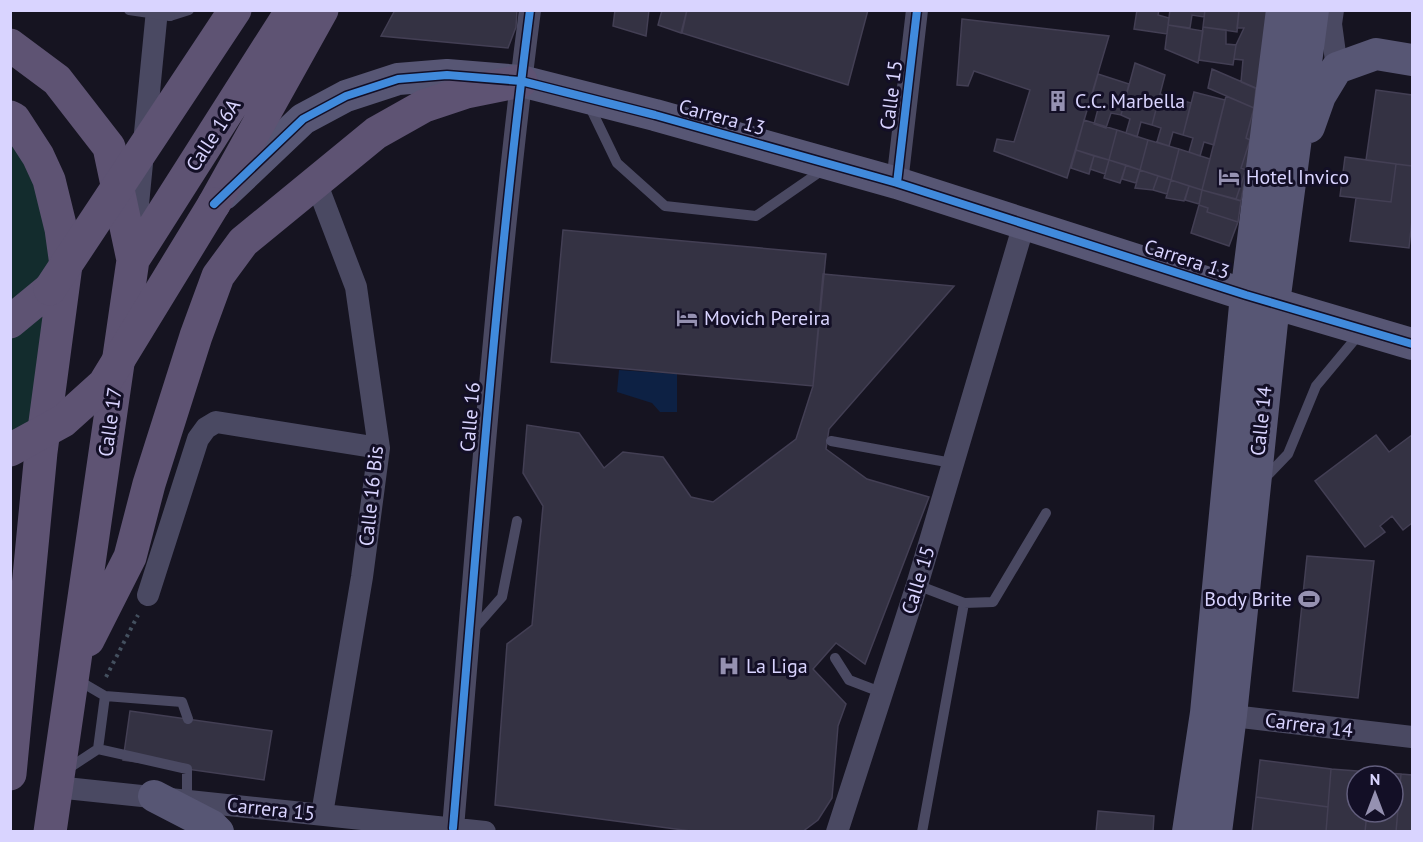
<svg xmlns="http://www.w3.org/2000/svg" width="1423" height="842" font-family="'PT Sans',sans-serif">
<rect width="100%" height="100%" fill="#161421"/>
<path fill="#132c2d" d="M 10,108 L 60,229 L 43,432 L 10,448 Z"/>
<path fill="#0d2144" d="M 619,370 L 677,374 L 677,412 L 660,412 L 652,403 L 617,392 Z"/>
<path fill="#343243" stroke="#433f54" stroke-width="1.5" d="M 395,10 L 517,10 L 516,27 L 508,48 L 381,36 Z
M 615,10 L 649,10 L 646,36 L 613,26 Z
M 662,10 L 687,10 L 681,33 L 658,25 Z
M 687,10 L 868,10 L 848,85 L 682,33 Z
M 1137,10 L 1159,10 L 1158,15 L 1169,18 L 1167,34 L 1134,29 Z
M 1170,10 L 1205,10 L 1204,17 L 1192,15 L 1190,28 L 1168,25 Z
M 1205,10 L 1239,10 L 1237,32 L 1203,27 Z
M 1239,10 L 1271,10 L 1264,92 L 1241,82 L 1243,60 L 1234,59 L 1236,45 L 1244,28 L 1237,28 Z
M 962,19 L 1109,36 L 1067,178 L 994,151 L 997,139 L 1014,142 L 1030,90 L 974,71 L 968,86 L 957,85 Z
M 1168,25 L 1203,31 L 1198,63 L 1165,49 Z
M 1203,27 L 1226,30 L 1226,44 L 1236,45 L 1233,65 L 1199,60 Z
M 1135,63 L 1165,75 L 1152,125 L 1141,122 L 1137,137 L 1126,133 L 1130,119 L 1121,115 Z
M 1212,69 L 1256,88 L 1254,108 L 1208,88 Z
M 1098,74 L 1129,84 L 1121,115 L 1111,113 L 1106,128 L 1094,124 L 1098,109 L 1089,106 Z
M 1376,90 L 1412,95 L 1412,166 L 1366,160 Z
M 1194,92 L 1225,100 L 1214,145 L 1204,142 L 1200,156 L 1189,152 L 1193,138 L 1183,135 Z
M 1160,94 L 1191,103 L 1183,135 L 1173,132 L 1169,146 L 1157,142 L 1161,128 L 1152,125 Z
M 1226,96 L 1254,108 L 1246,138 L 1250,140 L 1241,168 L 1246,170 L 1236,199 L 1202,190 Z
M 1254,108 L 1257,109 L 1241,201 L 1236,199 L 1246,170 L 1241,168 L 1250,140 L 1246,138 Z
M 1084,120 L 1117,130 L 1109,160 L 1076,150 Z
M 1117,130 L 1148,140 L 1140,170 L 1109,160 Z
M 1148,140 L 1179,149 L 1171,180 L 1140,170 Z
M 1179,149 L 1210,159 L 1202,190 L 1171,180 Z
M 1076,150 L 1094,156 L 1089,174 L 1071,168 Z
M 1094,156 L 1109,160 L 1105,174 L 1090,169 Z
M 1345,157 L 1396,164 L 1391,202 L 1340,196 Z
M 1109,160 L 1126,165 L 1120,183 L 1104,178 Z
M 1396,164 L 1412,166 L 1412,220 L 1409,248 L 1350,241 L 1356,198 L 1391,202 Z
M 1126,165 L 1140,170 L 1136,183 L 1122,179 Z
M 1140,170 L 1158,176 L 1153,190 L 1135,188 Z
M 1158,176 L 1171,180 L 1167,194 L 1153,190 Z
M 1171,180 L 1189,186 L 1184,201 L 1166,198 Z
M 1189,186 L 1202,190 L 1199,204 L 1185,200 Z
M 1202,190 L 1241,201 L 1238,222 L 1207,212 L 1208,208 L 1199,205 Z
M 1199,205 L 1208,208 L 1207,212 L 1238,222 L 1229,246 L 1191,233 Z
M 563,230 L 826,254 L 813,386 L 551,362 Z
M 823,274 L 954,286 L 829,429 L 826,449 L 867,479 L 929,497 L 865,664 L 836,643 L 813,669 L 846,704 L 838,726 L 832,798 L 818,820 L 802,832 L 698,832 L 495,805 L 507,644 L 532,625 L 543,506 L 523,473 L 527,425 L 579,433 L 604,468 L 623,452 L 663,457 L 691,497 L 713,502 L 796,439 L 813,386 Z
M 1376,435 L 1389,452 L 1412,435 L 1412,523 L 1403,530 L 1392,516 L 1380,526 L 1385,532 L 1365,547 L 1315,481 Z
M 1307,556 L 1374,561 L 1358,698 L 1293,691 Z
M 130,711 L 272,731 L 264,780 L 123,760 Z
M 1260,760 L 1331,769 L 1328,807 L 1256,797 Z
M 1331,769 L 1370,772 L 1369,776 L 1357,776 L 1357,812 L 1367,812 L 1365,832 L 1326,832 Z
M 1370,772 L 1401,774 L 1396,832 L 1365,832 L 1367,812 L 1393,812 L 1393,776 L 1369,776 Z
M 1401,774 L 1412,775 L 1412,832 L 1396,832 Z
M 1256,797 L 1328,807 L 1326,832 L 1252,832 Z
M 1098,811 L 1154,816 L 1153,832 L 1096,832 Z"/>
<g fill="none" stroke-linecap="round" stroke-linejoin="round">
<path stroke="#44505f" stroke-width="4" stroke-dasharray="3 4.5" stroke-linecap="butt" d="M 106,677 L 138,615"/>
<path stroke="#4a4962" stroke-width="10" d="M 170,16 L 189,10
M 589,105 L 617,163 L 665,206 L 756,216 L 824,169
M 831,441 L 952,463
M 1263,480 L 1288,454 L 1316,386 L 1361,332
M 917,585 L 964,603
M 472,631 L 502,597 L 517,521
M 835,658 L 849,680 L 883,693
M 105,696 L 182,702 L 188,719
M 98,749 L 187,769 L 187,800
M 66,770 L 98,749 L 105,696 L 76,679
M 922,832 L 964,603 L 993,602 L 1046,513"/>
<path stroke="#4a4962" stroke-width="22" d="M 1333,10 L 1331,24 L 1337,68
M 316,182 L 356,287 L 379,448 L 362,577 L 322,814
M 897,183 L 917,10
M 135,235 L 157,10
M 148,595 L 198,439 L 206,428 L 216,422 L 379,448
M 1216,714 L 1412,737
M 56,787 L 485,832
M 453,828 C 476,555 495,282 530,10
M 837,832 L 917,585 L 1024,224"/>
<path stroke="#575674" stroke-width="32" d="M 1309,127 L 1320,96 L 1337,68 L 1376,54 L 1412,60
M 224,194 L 303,119 L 346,96 L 398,79 L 447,75 L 521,81 L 655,115 L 897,183 L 1246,295 L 1412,344
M 154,796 L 212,826 L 218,832
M 1188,832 L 1206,713 L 1246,295 L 1282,10
M 1216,832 L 1231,715 L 1274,303 L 1313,10"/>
<path stroke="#5e5373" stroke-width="33" d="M 10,45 L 57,80 L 109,147 L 133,260 L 50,832
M 10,117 L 14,119 L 38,156 L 49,180 L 61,229 L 66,265 L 41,452 L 10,774
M 214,204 L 322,10
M 133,260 L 292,10
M 10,322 L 50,289
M 88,640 L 130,557 L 149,484 L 196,336 L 218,276 L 243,242 L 376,133 L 424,106 L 466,92 L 521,81"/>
<path stroke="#4a4962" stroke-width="10" d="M 129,10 L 170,16"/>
<path stroke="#5e5373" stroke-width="33" d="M 50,289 L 235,10
M 10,450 L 63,421 L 104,384 L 214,204"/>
<defs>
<path id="cycleway" d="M 897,183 L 917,10
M 214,204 L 303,119 L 346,96 L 398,79 L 447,75 L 521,81 L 655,115 L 897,183 L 1246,295 L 1412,344
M 453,828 C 476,555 495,282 530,10"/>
</defs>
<use href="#cycleway" stroke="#130f26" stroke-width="11"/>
<use href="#cycleway" stroke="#408adc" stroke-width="8"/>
</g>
<defs>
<symbol id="building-bare" viewBox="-9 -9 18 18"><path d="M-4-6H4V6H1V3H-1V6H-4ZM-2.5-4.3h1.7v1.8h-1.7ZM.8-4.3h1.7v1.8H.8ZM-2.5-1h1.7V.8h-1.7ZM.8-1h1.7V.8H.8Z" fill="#9591b1" stroke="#130f26" stroke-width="2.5" paint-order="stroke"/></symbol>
<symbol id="hotel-bare" viewBox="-9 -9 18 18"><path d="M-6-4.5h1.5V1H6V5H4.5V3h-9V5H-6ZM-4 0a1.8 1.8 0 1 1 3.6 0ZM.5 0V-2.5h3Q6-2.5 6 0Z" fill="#9591b1" stroke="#130f26" stroke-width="2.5" paint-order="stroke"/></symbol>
<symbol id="stadium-bare" viewBox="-9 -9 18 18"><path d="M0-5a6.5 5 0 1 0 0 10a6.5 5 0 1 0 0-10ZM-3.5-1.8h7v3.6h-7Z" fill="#9591b1" stroke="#130f26" stroke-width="2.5" paint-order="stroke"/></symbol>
<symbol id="hospital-bare" viewBox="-9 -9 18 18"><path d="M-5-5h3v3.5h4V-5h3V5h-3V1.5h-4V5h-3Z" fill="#9591b1" stroke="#130f26" stroke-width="2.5" paint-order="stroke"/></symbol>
</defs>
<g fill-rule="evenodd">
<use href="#building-bare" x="1043" y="86" width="30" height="30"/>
<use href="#hotel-bare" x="1214" y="162" width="30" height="30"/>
<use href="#hotel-bare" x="672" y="303" width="30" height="30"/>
<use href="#stadium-bare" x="1294" y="584" width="30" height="30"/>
<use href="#hospital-bare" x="714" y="651" width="30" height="30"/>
</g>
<g text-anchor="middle" stroke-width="6" stroke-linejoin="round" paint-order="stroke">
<g font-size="20" fill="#d9d4ff" stroke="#130f26">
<text transform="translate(891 95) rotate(-83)" y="7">Calle 15</text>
<text transform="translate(722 117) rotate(15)" y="7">Carrera 13</text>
<text transform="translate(213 135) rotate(-57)" y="7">Calle 16A</text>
<text transform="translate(1187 259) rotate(18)" y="7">Carrera 13</text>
<text transform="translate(470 417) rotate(-85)" y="7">Calle 16</text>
<text transform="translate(1261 421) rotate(-84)" y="7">Calle 14</text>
<text transform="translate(110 422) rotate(-82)" y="7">Calle 17</text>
<text transform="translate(371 496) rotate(-84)" y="7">Calle 16 Bis</text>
<text transform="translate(918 580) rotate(-73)" y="7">Calle 15</text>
<text transform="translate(1309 725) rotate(7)" y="7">Carrera 14</text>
<text transform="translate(271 809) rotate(6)" y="7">Carrera 15</text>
</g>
<g font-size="20" fill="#d9d4ff" stroke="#130f26" text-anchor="start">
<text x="1075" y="108">C.C. Marbella</text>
<text x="1246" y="184">Hotel Invico</text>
<text x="704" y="325">Movich Pereira</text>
<text x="1292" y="606" text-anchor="end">Body Brite</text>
<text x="746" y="673">La Liga</text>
</g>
</g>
<rect width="1423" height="842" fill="none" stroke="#d9d4ff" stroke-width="24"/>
<g transform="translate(1375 794)"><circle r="28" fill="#130f26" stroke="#625e7d" stroke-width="1.5"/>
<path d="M0-4.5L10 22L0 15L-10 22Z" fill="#9591b1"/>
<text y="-9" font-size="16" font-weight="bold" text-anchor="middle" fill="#d9d4ff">N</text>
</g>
</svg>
